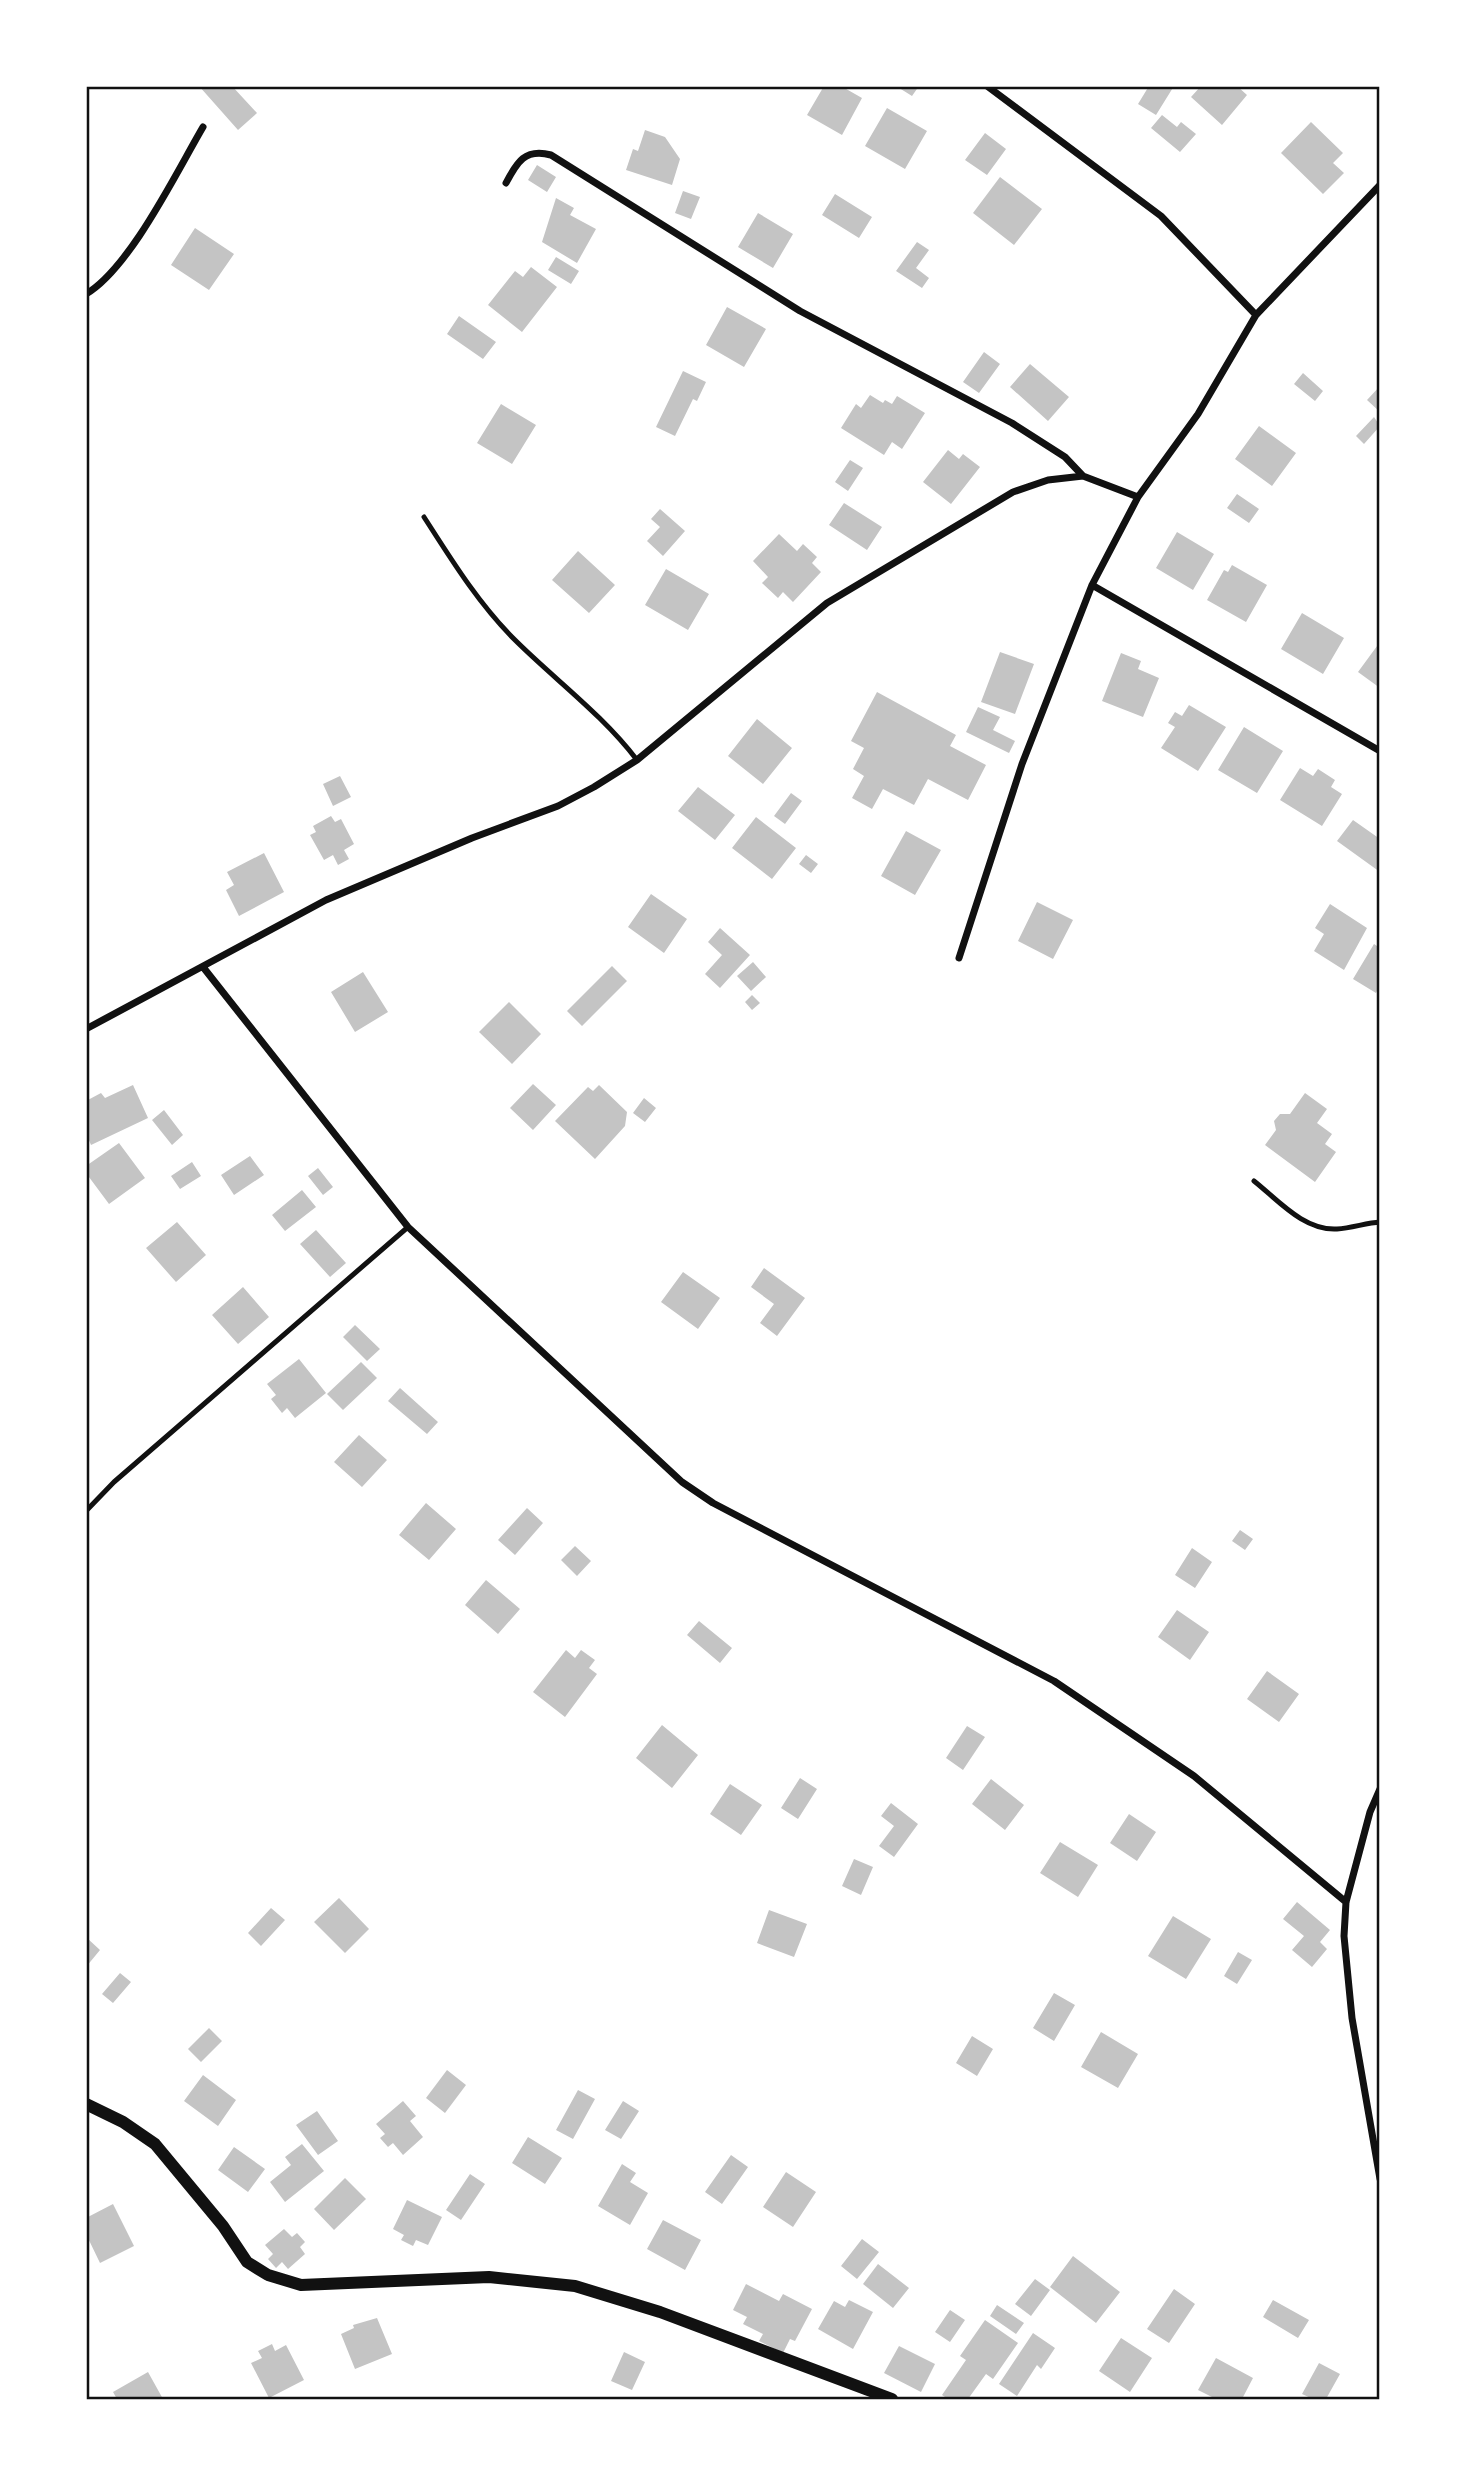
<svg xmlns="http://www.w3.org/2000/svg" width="1466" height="2485" font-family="Literata,serif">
<rect width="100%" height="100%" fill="#fff"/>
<path fill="#c4c4c4" d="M 199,86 L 232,86 L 257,113 L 238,130 Z
M 824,86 L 841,86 L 862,98 L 842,135 L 807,115 Z
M 896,86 L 919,86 L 912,96 Z
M 1149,86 L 1174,86 L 1156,115 L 1138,104 Z
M 1201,86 L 1237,86 L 1247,95 L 1222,125 L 1191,97 Z
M 887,108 L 927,131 L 905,169 L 865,146 Z
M 1162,115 L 1177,127 L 1181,122 L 1196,134 L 1180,152 L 1151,128 Z
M 1311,122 L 1343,153 L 1333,163 L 1344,173 L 1323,194 L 1281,153 Z
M 645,130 L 665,137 L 680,159 L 672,185 L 626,170 L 633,149 L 638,151 Z
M 985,133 L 1006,149 L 987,175 L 965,160 Z
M 537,165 L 556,177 L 547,192 L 528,180 Z
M 1000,177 L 1042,209 L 1014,245 L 973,213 Z
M 683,191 L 700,197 L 691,219 L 675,213 Z
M 835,194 L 872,217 L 859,238 L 822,215 Z
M 556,198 L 574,208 L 570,215 L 596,229 L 577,263 L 542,242 Z
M 758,213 L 793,234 L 773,268 L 738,247 Z
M 195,228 L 234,254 L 209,290 L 171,265 Z
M 917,242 L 929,250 L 916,268 L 929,278 L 922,288 L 896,271 Z
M 556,257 L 579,271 L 571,284 L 548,270 Z
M 531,267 L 557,287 L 522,332 L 488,305 L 515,271 L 523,277 Z
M 727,307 L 766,329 L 744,367 L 706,345 Z
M 459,316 L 496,342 L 483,359 L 447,334 Z
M 984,352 L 1000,364 L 979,393 L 963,382 Z
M 1030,364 L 1069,397 L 1048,421 L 1010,387 Z
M 683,371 L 706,382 L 697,401 L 693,399 L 675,436 L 656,427 Z
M 1303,373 L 1323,391 L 1315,401 L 1294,384 Z
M 1380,386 L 1380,412 L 1367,400 Z
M 870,395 L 883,403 L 885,400 L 892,404 L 897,396 L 925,413 L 902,449 L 892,442 L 884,455 L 841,428 L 856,404 L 861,408 Z
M 501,404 L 536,425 L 512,464 L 477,443 Z
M 1374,417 L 1380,426 L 1364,444 L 1356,436 Z
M 1259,426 L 1296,453 L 1272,486 L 1235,459 Z
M 948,450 L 959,459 L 963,454 L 980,467 L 951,504 L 923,482 Z
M 850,460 L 863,468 L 848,491 L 835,482 Z
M 1237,494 L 1259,509 L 1249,523 L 1227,508 Z
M 844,503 L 882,527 L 867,550 L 829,525 Z
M 660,509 L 685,531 L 663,556 L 647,541 L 660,527 L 651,519 Z
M 1177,532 L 1214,554 L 1193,590 L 1156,568 Z
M 779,534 L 797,551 L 803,544 L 817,557 L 812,563 L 821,572 L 793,602 L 783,592 L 778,598 L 762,583 L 768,577 L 753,561 Z
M 578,551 L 615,585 L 589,613 L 552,580 Z
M 1232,565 L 1267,585 L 1246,622 L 1207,600 L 1224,570 L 1228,572 Z
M 666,569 L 709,594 L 688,630 L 645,605 Z
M 1302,613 L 1344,638 L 1323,674 L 1281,649 Z
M 1380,642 L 1380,688 L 1358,672 Z
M 1000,652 L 1034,664 L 1015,714 L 981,702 Z
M 1121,653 L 1141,661 L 1138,669 L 1159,678 L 1143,717 L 1102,701 Z
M 877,692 L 956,735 L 950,746 L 986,765 L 968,800 L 928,779 L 914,805 L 883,789 L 872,809 L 852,798 L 864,776 L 853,769 L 864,748 L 851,741 Z
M 1189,705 L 1226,727 L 1198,771 L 1161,748 L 1175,727 L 1168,723 L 1175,712 L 1182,716 Z
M 978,707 L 1000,717 L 993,730 L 1015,741 L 1009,753 L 966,732 Z
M 757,719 L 792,748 L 763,784 L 728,756 Z
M 1244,727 L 1283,751 L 1257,793 L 1218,770 Z
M 1300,768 L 1313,776 L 1318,769 L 1335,780 L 1331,787 L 1342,794 L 1322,826 L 1280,800 Z
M 340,776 L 351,797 L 333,806 L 323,784 Z
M 698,787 L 735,815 L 715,840 L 678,811 Z
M 791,793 L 802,801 L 785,824 L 774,816 Z
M 331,816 L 335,822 L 341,819 L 354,844 L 344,850 L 349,859 L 338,865 L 333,855 L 324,860 L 310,835 L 316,832 L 313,826 Z
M 756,817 L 796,848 L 772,879 L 732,848 Z
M 1353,820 L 1380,839 L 1380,872 L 1337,841 Z
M 906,831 L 941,850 L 915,895 L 881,876 Z
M 264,853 L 284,892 L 239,916 L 226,890 L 234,885 L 227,872 Z
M 806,855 L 818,864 L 811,873 L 799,864 Z
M 651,894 L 687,919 L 664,953 L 628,927 Z
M 1037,902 L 1073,920 L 1053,959 L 1018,941 Z
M 1330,904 L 1367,928 L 1344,970 L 1314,951 L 1324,934 L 1315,928 Z
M 720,928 L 750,955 L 720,988 L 705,974 L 722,955 L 708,942 Z
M 1374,944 L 1380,948 L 1380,985 L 1376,993 L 1353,979 Z
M 753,962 L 766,977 L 751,991 L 737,976 Z
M 612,966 L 627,981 L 582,1026 L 567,1011 Z
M 363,972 L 388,1012 L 355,1032 L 331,992 Z
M 752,995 L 760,1003 L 752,1010 L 745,1002 Z
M 509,1002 L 541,1034 L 512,1064 L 479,1032 Z
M 533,1084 L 556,1105 L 533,1130 L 510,1108 Z
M 133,1085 L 148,1118 L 91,1145 L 86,1133 L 86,1101 L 101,1093 L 105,1098 Z
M 599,1085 L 627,1112 L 625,1126 L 595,1159 L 555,1121 L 588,1087 L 593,1091 Z
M 1305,1093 L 1327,1109 L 1317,1123 L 1332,1134 L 1325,1144 L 1336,1152 L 1315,1182 L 1265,1145 L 1276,1130 L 1274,1121 L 1280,1114 L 1290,1114 Z
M 644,1098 L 656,1108 L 645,1122 L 633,1113 Z
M 164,1110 L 183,1135 L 172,1145 L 152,1120 Z
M 119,1143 L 145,1178 L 109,1204 L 86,1173 L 86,1166 Z
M 250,1156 L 264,1175 L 234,1195 L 221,1175 Z
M 192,1162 L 201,1176 L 180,1189 L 171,1176 Z
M 318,1168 L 333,1187 L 323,1195 L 308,1176 Z
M 302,1190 L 316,1207 L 285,1231 L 272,1215 Z
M 177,1222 L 206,1255 L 176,1282 L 146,1248 Z
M 316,1230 L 346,1263 L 330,1277 L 300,1244 Z
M 764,1268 L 805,1298 L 777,1336 L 760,1323 L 774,1304 L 751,1287 Z
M 683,1272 L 720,1298 L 698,1329 L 661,1302 Z
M 243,1287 L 269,1317 L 238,1344 L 212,1315 Z
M 355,1325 L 380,1349 L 367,1361 L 343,1337 Z
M 299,1359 L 326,1393 L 295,1418 L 287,1408 L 282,1413 L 271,1399 L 276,1395 L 267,1384 Z
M 361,1362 L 377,1378 L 343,1410 L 327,1394 Z
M 400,1388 L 438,1422 L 427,1434 L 388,1401 Z
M 359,1435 L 387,1460 L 362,1487 L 334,1462 Z
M 426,1503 L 456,1529 L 429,1560 L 399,1535 Z
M 527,1508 L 543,1523 L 515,1555 L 498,1540 Z
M 1240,1530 L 1253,1539 L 1245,1550 L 1232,1541 Z
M 575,1546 L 591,1561 L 577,1576 L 561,1560 Z
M 1192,1548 L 1212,1562 L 1195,1588 L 1175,1575 Z
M 486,1580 L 520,1609 L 498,1634 L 465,1605 Z
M 1177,1610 L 1209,1632 L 1190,1660 L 1158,1637 Z
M 699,1621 L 732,1648 L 720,1663 L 687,1635 Z
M 566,1650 L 575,1658 L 581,1650 L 595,1660 L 589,1668 L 597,1674 L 565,1717 L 533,1692 Z
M 1267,1671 L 1299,1694 L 1279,1722 L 1247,1699 Z
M 662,1725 L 698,1755 L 672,1788 L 636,1758 Z
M 967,1726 L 985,1737 L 963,1770 L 946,1758 Z
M 800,1778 L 817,1789 L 798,1819 L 781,1808 Z
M 991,1779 L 1024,1805 L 1005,1830 L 972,1804 Z
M 730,1784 L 762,1805 L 741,1835 L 710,1814 Z
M 891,1803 L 918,1824 L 894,1857 L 879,1846 L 894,1826 L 881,1816 Z
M 1129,1814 L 1156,1832 L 1137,1861 L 1110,1843 Z
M 1060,1842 L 1098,1865 L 1078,1897 L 1040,1873 Z
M 854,1859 L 873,1867 L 861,1895 L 842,1886 Z
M 339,1898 L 369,1929 L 345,1953 L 314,1922 Z
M 1297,1902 L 1330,1930 L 1320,1942 L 1327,1949 L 1312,1967 L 1292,1950 L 1304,1936 L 1283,1919 Z
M 271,1908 L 285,1920 L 261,1946 L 248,1933 Z
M 769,1910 L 807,1924 L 794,1957 L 757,1943 Z
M 1173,1916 L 1211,1939 L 1186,1979 L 1148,1956 Z
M 87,1938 L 100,1950 L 86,1967 L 86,1940 Z
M 1238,1952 L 1252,1960 L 1237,1984 L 1224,1976 Z
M 120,1973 L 131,1982 L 113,2003 L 102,1994 Z
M 1054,1993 L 1075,2005 L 1054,2041 L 1033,2028 Z
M 209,2028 L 222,2041 L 201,2062 L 188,2049 Z
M 1101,2032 L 1138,2054 L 1118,2088 L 1081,2067 Z
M 972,2036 L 993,2049 L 977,2076 L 956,2063 Z
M 447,2070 L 466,2085 L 445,2113 L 426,2098 Z
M 203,2075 L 236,2100 L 218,2126 L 184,2101 Z
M 578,2090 L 595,2099 L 573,2139 L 556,2130 Z
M 403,2101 L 416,2116 L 410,2121 L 423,2137 L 403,2155 L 393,2143 L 388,2147 L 380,2138 L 385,2134 L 376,2124 Z
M 623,2101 L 639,2111 L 621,2139 L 605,2130 Z
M 317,2111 L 338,2141 L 318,2155 L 296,2125 Z
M 528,2137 L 562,2158 L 545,2184 L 512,2163 Z
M 302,2144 L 324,2171 L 285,2202 L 270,2182 L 291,2165 L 285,2157 Z
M 234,2147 L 265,2169 L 248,2192 L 218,2170 Z
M 731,2155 L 748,2167 L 722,2204 L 705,2192 Z
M 622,2164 L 636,2173 L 630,2182 L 648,2193 L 630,2225 L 598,2206 Z
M 786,2172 L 816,2192 L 793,2227 L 763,2207 Z
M 470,2174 L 485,2184 L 461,2220 L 446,2210 Z
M 345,2178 L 366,2199 L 334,2230 L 314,2209 Z
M 407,2200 L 442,2217 L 428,2245 L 416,2240 L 413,2246 L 401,2240 L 404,2235 L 393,2229 Z
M 113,2204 L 134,2246 L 100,2263 L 86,2234 L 86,2218 Z
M 663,2220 L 701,2240 L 685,2270 L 647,2249 Z
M 284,2229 L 292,2237 L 297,2233 L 305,2242 L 300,2247 L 305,2254 L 288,2269 L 282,2262 L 276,2268 L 268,2259 L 273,2254 L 265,2245 Z
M 862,2239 L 879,2252 L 857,2279 L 841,2266 Z
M 1073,2256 L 1120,2292 L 1096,2323 L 1050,2287 Z
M 878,2264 L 909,2288 L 893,2308 L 863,2284 Z
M 1035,2279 L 1050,2290 L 1031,2316 L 1015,2304 Z
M 746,2284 L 779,2301 L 783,2294 L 812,2309 L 795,2341 L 790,2339 L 783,2353 L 759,2341 L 763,2334 L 743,2324 L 747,2317 L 733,2310 Z
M 1174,2289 L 1195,2304 L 1169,2343 L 1147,2329 Z
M 849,2300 L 873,2312 L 853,2349 L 818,2329 L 834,2301 L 845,2307 Z
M 1273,2300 L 1309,2320 L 1298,2338 L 1263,2317 Z
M 997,2305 L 1024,2323 L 1016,2334 L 990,2316 Z
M 950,2310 L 965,2320 L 950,2342 L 935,2332 Z
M 377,2318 L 392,2354 L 355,2369 L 341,2334 L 354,2328 L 353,2325 Z
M 985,2320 L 1018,2343 L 993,2379 L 986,2374 L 968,2399 L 948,2399 L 942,2395 L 966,2360 L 960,2356 Z
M 1033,2333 L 1055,2348 L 1041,2369 L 1037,2365 L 1017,2396 L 999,2384 Z
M 1121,2338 L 1152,2358 L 1130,2392 L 1099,2371 Z
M 272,2344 L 275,2351 L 286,2345 L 304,2380 L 269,2398 L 251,2363 L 262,2358 L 258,2351 Z
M 899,2346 L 935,2364 L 921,2392 L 884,2373 Z
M 624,2352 L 645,2362 L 632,2390 L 611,2381 Z
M 1216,2358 L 1253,2378 L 1242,2399 L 1216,2399 L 1198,2390 Z
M 1319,2363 L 1340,2374 L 1326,2399 L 1313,2399 L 1302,2394 Z
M 148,2372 L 163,2399 L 117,2399 L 113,2392 Z"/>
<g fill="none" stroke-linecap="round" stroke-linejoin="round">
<path stroke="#111" stroke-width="5" d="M 424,517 C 451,559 478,603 514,639 C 554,679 602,714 637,760
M 1254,1181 C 1278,1200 1304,1231 1337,1229 C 1352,1228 1366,1223 1380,1222
M 86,1511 L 114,1482 L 408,1227"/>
<path stroke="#111" stroke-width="7" d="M 987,86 L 1161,216 L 1256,315
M 506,183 C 517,162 525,148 551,155 L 800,311 L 1012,423 L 1065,457 L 1083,476
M 86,294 C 130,268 176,173 203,127
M 1092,585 L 1380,751
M 959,958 L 1022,764 L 1092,585 L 1138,497 L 1198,414 L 1256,315 L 1380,185
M 203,967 L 408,1227 L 682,1482 L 713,1503 L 1054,1681 L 1194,1776 L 1346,1902
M 86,1029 L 326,900 L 472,838 L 558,806 L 594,787 L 637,760 L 827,603 L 1013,492 L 1048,480 L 1083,476 L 1138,497
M 1380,1789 L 1370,1812 L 1346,1902 L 1344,1936 L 1352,2018 L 1380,2179"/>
<path stroke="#111" stroke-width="12" d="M 86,2104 L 123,2122 L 155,2144 L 223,2226 L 247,2262 L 268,2275 L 301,2285 L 489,2277 L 575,2286 L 660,2312 L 892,2399"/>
</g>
<rect width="1466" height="2485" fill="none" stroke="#ffffff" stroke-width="175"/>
<rect x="88" y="88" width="1290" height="2310" fill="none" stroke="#111" stroke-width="2.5"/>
</svg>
